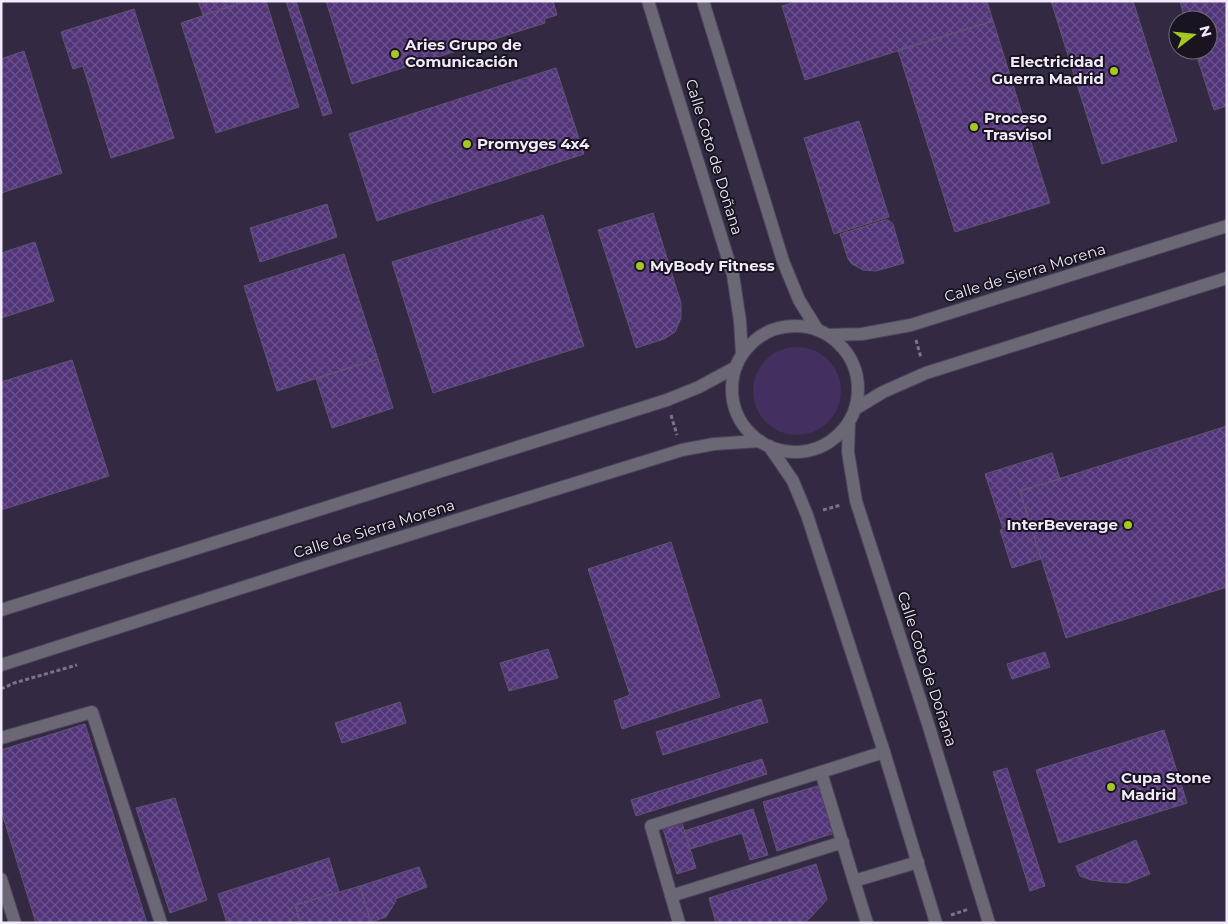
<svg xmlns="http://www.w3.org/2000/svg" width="1228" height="924" font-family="Montserrat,sans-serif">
<defs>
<pattern id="building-cross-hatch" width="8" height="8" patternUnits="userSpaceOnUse" patternTransform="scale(1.25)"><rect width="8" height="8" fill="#523479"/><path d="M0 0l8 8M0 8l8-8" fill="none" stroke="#6b528d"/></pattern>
</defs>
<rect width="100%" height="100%" fill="#332942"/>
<path fill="#442f61" d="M753 391a44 44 0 1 1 88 0a44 44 0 1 1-88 0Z"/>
<path fill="url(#building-cross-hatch)" stroke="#605572" d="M 198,1 L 247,1 L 203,15 Z
M 247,1 L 266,1 L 299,107 L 216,133 L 181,23 Z
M 286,1 L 296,1 L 332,113 L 323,116 Z
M 326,1 L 553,1 L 557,15 L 544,19 L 545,23 L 352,84 Z
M 799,1 L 987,1 L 993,21 L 805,80 L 782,6 Z
M 1051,1 L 1133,1 L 1177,141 L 1102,164 Z
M 1180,1 L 1227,1 L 1227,106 L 1214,110 L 1195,50 L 1208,50 L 1208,20 L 1185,20 Z
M 134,9 L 174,138 L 111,158 L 83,66 L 73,69 L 61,32 Z
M 993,21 L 1050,203 L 955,232 L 898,50 Z
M 24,51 L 62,173 L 1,193 L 1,59 Z
M 556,68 L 584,154 L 377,221 L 349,134 Z
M 859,121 L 889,217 L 834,234 L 804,138 Z
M 327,204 L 337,237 L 260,262 L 250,228 Z
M 653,213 L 681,303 L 681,318 L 675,332 L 664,339 L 636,348 L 598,230 Z
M 543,215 L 584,346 L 433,393 L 392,262 Z
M 885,220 L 888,220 L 893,224 L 904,263 L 876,271 L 863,270 L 852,264 L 848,259 L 840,234 Z
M 35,242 L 54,301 L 1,318 L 1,253 Z
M 344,254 L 378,359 L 277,391 L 244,286 Z
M 378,359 L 393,408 L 332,428 L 316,378 Z
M 72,360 L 109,476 L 1,510 L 1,382 Z
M 1227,426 L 1227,587 L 1066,638 L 1020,491 Z
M 1052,453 L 1060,479 L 1020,491 L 1041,559 L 1012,568 L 1000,530 L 1003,529 L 985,474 Z
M 671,542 L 720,697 L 622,729 L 614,701 L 630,695 L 588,569 Z
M 548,649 L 558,678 L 509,691 L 500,663 Z
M 1045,652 L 1050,667 L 1012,679 L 1007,664 Z
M 761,699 L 768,722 L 663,755 L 656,732 Z
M 400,702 L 406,723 L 342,743 L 335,723 Z
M 85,724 L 147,923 L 36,923 L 1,810 L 1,750 Z
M 1164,730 L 1187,803 L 1059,843 L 1036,770 Z
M 762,759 L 767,774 L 636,816 L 631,800 Z
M 1007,768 L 1045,886 L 1030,891 L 993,772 Z
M 821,785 L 835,833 L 777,851 L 763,802 Z
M 175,798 L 207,900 L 170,913 L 136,808 Z
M 753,809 L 768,855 L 750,860 L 742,833 L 690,849 L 684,831 Z
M 682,823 L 696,868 L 677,874 L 663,829 Z
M 1136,840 L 1150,874 L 1127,883 L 1108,882 L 1091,880 L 1080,876 L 1076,866 Z
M 329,858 L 339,892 L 295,905 L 301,923 L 227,923 L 218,894 Z
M 816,864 L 827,899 L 823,904 L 810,918 L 803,923 L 716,923 L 709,898 Z
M 419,867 L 427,887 L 395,899 L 396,901 L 386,917 L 371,922 L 360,886 Z
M 360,886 L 371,923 L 301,923 L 295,905 Z"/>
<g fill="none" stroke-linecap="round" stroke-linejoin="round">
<defs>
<path id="service" d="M 1,738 L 92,712 L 161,923
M 1,879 L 15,923
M 854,881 L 821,772 L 884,752
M 671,896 L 843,842
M 679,923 L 651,826 L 821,772
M 867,923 L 854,881 L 918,862"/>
<path id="minor" d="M 829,335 L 862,334 L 911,325 L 1227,226
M 855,409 L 883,392 L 926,373 L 1227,278
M 1,610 L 667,400 L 699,387 L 736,367
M 1,665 L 347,554 L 682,450 L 714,444 L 760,441"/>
<path id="tertiary" d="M 648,1 L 733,275 L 740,321 L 742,355
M 703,1 L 783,261 L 799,300 L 817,329
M732 389a63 63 0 1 1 126 0a63 63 0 1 1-126 0Z
M 849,422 L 848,452 L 856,501 L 929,727 L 989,923
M 769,446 L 793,481 L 807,515 L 884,752 L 936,923"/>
</defs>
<use href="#service" stroke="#4d445c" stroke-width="14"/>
<use href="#minor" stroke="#4d445c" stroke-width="14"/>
<use href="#tertiary" stroke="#4d445c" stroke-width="14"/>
<path stroke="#7c7389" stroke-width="3" stroke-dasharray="4 2.5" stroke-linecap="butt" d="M 747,271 L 768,265
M 916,340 L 921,358
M 671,415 L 677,435
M 823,510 L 841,505
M 1,689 L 14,683 L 77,665
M 951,915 L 969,909"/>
<use href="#service" stroke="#6b6774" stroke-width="12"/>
<use href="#minor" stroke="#6b6774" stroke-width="12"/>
<use href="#tertiary" stroke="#6b6774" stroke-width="12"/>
</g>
<g fill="#a5c822" stroke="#191420" stroke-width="2">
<circle cx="395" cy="54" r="5"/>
<circle cx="1114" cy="71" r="5"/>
<circle cx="974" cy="127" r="5"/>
<circle cx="467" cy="144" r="5"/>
<circle cx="640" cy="266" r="5"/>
<circle cx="1128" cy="525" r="5"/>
<circle cx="1111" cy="787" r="5"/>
</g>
<g text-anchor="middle" stroke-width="4" stroke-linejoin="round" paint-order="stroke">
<g font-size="15" font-weight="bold" fill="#f0eafb" stroke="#191420" text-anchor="start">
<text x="405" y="50">Aries Grupo de<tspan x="405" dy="17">Comunicación</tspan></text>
<text x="1104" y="67" text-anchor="end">Electricidad<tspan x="1104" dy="17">Guerra Madrid</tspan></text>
<text x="984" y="123">Proceso<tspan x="984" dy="17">Trasvisol</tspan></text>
<text x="477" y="149">Promyges 4x4</text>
<text x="650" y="271">MyBody Fitness</text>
<text x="1118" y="530" text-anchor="end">InterBeverage</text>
<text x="1121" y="783">Cupa Stone<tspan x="1121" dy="17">Madrid</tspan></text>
</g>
<g font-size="15" fill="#f0eafb" stroke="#191420">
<text transform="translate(714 157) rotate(73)" y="5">Calle Coto de Doñana</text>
<text transform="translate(1025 273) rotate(-17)" y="5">Calle de Sierra Morena</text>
<text transform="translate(374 529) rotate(-17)" y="5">Calle de Sierra Morena</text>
<text transform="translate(927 669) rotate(72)" y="5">Calle Coto de Doñana</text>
</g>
</g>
<rect width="1228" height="924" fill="none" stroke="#f0eafb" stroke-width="5"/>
<g transform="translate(1193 35) rotate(74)"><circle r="24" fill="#191420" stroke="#6f6a78"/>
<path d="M0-4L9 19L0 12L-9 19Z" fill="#a5c822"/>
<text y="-8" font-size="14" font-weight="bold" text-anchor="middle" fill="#f0eafb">N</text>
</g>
</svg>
